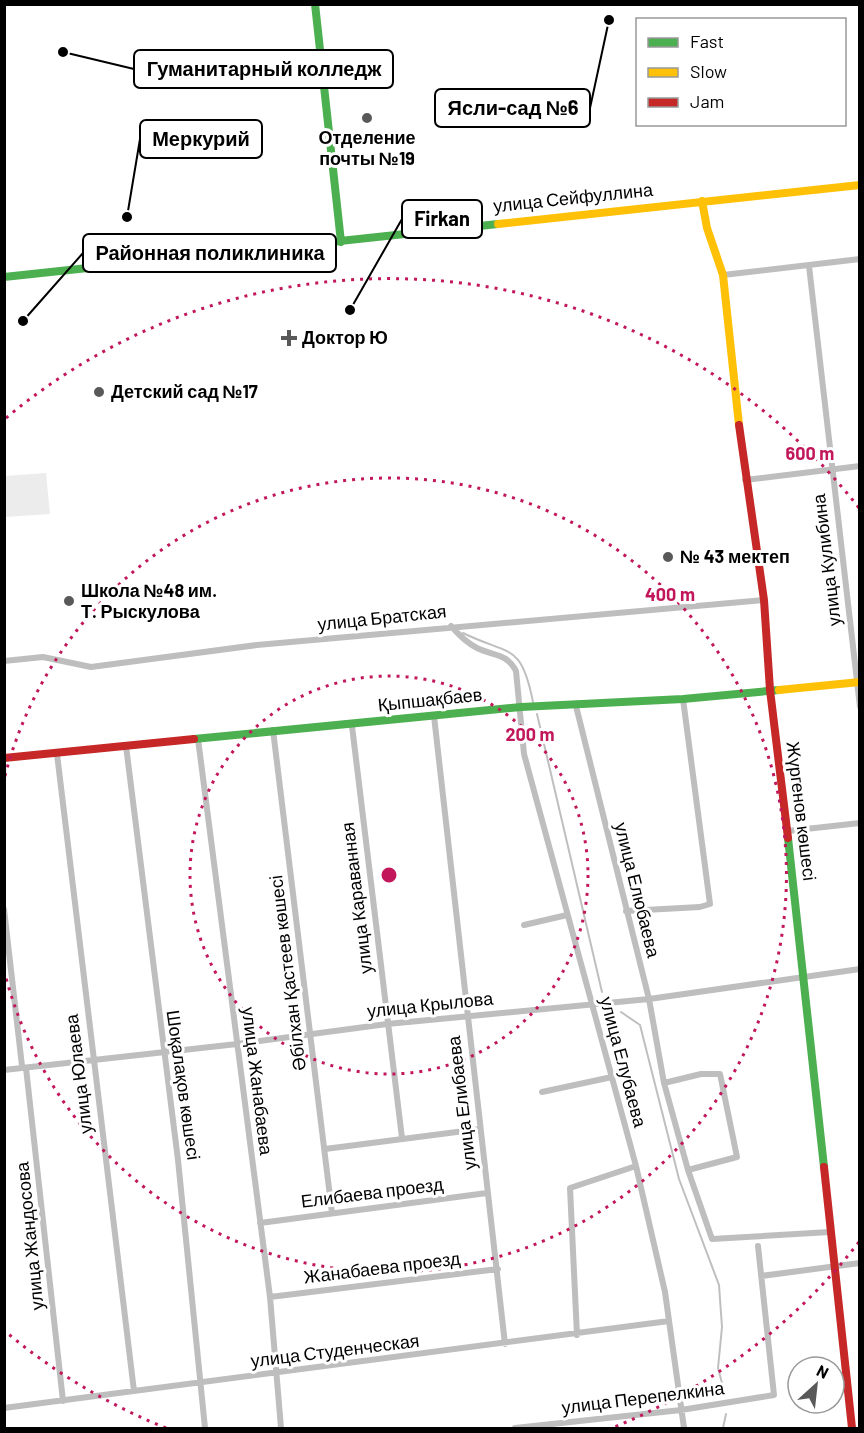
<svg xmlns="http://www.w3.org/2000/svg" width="864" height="1433" font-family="Barlow,sans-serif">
<rect width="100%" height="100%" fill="#fff"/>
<path fill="#ececec" d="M 46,473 L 50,514 L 5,517 L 5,476 Z"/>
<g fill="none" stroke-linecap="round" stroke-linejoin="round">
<path stroke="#bfbfbf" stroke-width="2" d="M 463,633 C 510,656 521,642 533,702
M 537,714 L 602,992
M 621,1012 L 640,1025 L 679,1179 L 719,1285 L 722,1327 L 718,1368 L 725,1394
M 723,1428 L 726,1414"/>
<path stroke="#bebebe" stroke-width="6" d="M 809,266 L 860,707
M 723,275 L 860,259
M 745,480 L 860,466
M 451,626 C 458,634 467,643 477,648 C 493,656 507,653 516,671 L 524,754 L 636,1166 L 665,1292 L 684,1428
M 4,661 L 43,657 L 91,667 L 257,645 L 764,600
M 576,706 L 649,999 L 664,1083 L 688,1170 L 712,1239 L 830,1232
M 434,716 L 505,1344
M 352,726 L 402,1138
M 273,730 L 332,1213
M 198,739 L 270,1297 L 281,1428
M 126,746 L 178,1160 L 205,1428
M 57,754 L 134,1391
M 788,831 L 860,823
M 4,909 L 22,1066
M 626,911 L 700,907 L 710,904 L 683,699
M 524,925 L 567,915
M 26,1068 L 63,1401
M 4,1070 L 237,1044 L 387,1024 L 649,999 L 860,969
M 664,1083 L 701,1074 L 720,1074 L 737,1157 L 688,1170
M 542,1092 L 612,1077
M 325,1149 L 480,1129
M 260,1223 L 487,1193
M 761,1276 L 860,1263
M 270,1297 L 498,1269
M 577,1335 L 570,1188 L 636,1166
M 4,1408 L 669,1321
M 515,1428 L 681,1410 L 774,1395 L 758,1246"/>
<path stroke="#4caf50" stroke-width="8" d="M 315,4 L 341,242
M 4,277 L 498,224
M 194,739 L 521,707 L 683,699 L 779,690
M 788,838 L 824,1167"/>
<path stroke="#ffc107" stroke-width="8" d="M 702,201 L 707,228 L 723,275 L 739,425
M 498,224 L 860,185
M 779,690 L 860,682"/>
<path stroke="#c62828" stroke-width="8" d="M 739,425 L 764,600 L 770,690 L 788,838
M 4,758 L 194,739
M 824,1167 L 852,1428"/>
</g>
<g fill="none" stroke="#c2185b" stroke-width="3" stroke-dasharray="3 6">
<circle cx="389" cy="875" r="199"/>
<path d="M5 776A397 397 0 1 1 5 974"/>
<path d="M859 1242A596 596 0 0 1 612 1428M166 1428A596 596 0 0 1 6 1332M6 418A596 596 0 0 1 859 508"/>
</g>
<g fill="#595959" stroke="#fff" stroke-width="2">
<circle cx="367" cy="118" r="6"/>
<path d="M286 329h6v6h6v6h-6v6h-6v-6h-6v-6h6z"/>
<circle cx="99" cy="392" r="6"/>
<circle cx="668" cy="557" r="6"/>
<circle cx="69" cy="601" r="6"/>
</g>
<g text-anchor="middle" stroke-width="6" stroke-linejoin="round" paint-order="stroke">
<g font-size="18" font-weight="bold" fill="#000" stroke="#fff" text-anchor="start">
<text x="367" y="144" text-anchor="middle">Отделение<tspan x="367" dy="21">почты №19</tspan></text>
<text x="302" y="344">Доктор Ю</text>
<text x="111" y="398">Детский сад №17</text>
<text x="680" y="563">№ 43 мектеп</text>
<text x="81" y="597">Школа №48 им.<tspan x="81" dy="21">Т. Рыскулова</tspan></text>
</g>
<g font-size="18" fill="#000" stroke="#fff">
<text transform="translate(573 198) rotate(-6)" y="6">улица Сейфуллина</text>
<text transform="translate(827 560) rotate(-97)" y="6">улица Кулибина</text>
<text transform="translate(382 618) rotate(-6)" y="6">улица Братская</text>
<text transform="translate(430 700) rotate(-6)" y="6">Қыпшақбаев</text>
<text transform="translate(801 811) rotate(83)" y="6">Жүргенов көшесі</text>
<text transform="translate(637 890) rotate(76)" y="6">улица Елюбаева</text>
<text transform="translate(357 898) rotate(-97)" y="6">улица Караванная</text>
<text transform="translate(288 973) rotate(-97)" y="6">Әбілхан Қастеев көшесі</text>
<text transform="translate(430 1005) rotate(-6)" y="6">улица Крылова</text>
<text transform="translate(623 1062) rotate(75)" y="6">улица Елубаева</text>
<text transform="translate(79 1074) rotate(-97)" y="6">улица Юлаева</text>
<text transform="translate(257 1081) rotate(83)" y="6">улица Жанабаева</text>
<text transform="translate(183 1085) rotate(82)" y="6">Шоқалақов көшесі</text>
<text transform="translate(462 1103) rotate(-97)" y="6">улица Елибаева</text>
<text transform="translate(372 1193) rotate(-7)" y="6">Елибаева проезд</text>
<text transform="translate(30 1236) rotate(-96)" y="6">улица Жандосова</text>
<text transform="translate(382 1268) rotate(-7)" y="6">Жанабаева проезд</text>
<text transform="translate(335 1351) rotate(-7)" y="6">улица Студенческая</text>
<text transform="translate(643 1398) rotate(-7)" y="6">улица Перепелкина</text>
</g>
</g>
<circle cx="389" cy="875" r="9" fill="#c2185b" stroke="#fff" stroke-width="3"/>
<g font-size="18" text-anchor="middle" font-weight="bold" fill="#c2185b" stroke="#fff" stroke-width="6" stroke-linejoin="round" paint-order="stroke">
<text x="810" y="460">600 m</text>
<text x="670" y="601">400 m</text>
<text x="530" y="741">200 m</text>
</g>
<path fill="none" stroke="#000" stroke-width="2" d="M63 52L134 69M609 20L590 108M127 217L140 139M350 310L402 219M23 321L83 253"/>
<g fill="#000" stroke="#fff" stroke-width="2">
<circle cx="63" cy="52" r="6"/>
<circle cx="609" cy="20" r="6"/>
<circle cx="127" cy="217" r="6"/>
<circle cx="350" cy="310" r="6"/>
<circle cx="23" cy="321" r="6"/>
</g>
<g fill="#fff" stroke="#000" stroke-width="2">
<rect x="134" y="50" width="259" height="38" rx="6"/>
<rect x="435" y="89" width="155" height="38" rx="6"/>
<rect x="140" y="120" width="122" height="38" rx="6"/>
<rect x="402" y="200" width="80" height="38" rx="6"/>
<rect x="83" y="234" width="253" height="38" rx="6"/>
</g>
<g font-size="20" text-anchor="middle" font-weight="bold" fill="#000">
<text x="264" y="76">Гуманитарный колледж</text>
<text x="513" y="115">Ясли-сад №6</text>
<text x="201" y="146">Меркурий</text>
<text x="442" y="226">Firkan</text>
<text x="210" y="260">Районная поликлиника</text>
</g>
<rect width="864" height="1433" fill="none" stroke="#000000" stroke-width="12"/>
<rect x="636" y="18" width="210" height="108" fill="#ffffff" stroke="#999999" stroke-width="1.5"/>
<rect x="648" y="38" width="30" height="9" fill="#4caf50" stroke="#999999" stroke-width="1.5"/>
<text x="690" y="48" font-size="18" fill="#000000">Fast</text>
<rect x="648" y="68" width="30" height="9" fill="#ffc107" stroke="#999999" stroke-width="1.5"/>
<text x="690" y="78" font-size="18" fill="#000000">Slow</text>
<rect x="648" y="98" width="30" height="9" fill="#c62828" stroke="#999999" stroke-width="1.5"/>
<text x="690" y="108" font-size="18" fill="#000000">Jam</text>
<g transform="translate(816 1385) rotate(27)"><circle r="28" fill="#ffffff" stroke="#999999" stroke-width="1.5"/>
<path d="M0-4.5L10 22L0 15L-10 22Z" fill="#595959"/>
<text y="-9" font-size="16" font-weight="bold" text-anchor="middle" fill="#000000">N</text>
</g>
</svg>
